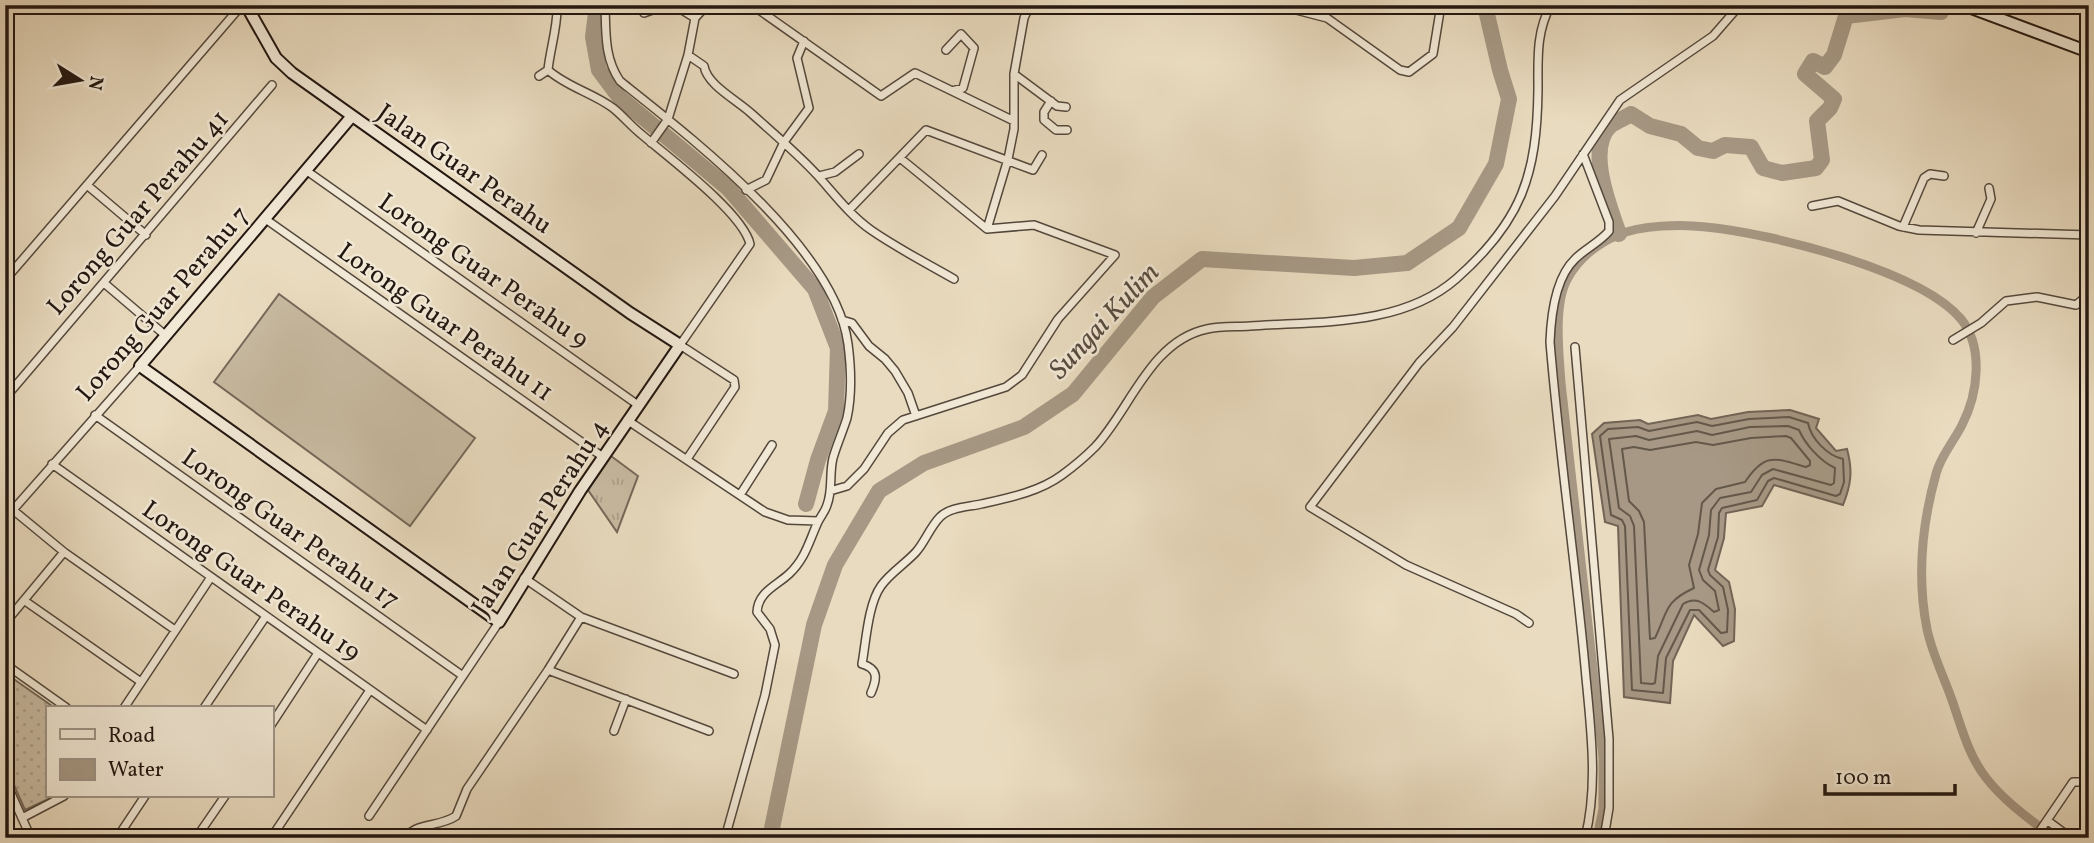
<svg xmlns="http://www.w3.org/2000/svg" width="2094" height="843" font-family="Vollkorn,serif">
<defs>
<pattern id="grass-dots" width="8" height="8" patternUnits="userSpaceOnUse" patternTransform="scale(1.75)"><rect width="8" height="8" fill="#c7baa1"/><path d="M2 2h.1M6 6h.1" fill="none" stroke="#ab9f8a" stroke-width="1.8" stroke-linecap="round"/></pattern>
<pattern id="park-tufts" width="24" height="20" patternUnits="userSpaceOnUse" patternTransform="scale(1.75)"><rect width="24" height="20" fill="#c7baa1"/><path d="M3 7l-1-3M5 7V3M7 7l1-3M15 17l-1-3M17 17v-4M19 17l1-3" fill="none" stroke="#ab9f8a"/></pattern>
</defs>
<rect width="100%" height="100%" fill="#e9dbbf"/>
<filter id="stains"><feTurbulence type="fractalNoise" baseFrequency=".00286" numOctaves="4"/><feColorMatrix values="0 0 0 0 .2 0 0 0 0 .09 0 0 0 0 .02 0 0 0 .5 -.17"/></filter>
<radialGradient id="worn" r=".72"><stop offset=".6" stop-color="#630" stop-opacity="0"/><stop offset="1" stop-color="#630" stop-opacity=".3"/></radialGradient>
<path fill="url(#grass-dots)" stroke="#756859" stroke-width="2" d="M 5,673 L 55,708 L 47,708 L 47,796 L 55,796 L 25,810 L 5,765 Z"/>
<path fill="url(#park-tufts)" stroke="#756859" stroke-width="2" d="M 611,456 L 638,476 L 617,532 L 588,490 Z"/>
<path fill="#c7baa1" stroke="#756859" stroke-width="2" d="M 279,294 L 475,438 L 410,526 L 214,382 Z"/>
<path fill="#a69884" stroke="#726456" stroke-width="2" d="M 1790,410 L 1819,419 L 1816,428 L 1836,451 L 1847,449 C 1853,471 1851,485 1843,505 L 1774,485 L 1762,506 L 1726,513 L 1724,538 L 1715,570 L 1729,582 L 1735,609 L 1734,641 L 1723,646 L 1694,615 L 1673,661 L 1670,703 L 1624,697 L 1618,526 L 1605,522 L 1592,434 L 1604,423 L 1640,420 L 1648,424 L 1698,415 L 1711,419 L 1748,412 Z"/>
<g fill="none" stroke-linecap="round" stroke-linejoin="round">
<path stroke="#64584a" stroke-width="2" d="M 1789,417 L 1808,423 C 1811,439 1828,456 1843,459 L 1844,482 L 1840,494 L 1836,496 L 1774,478 L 1768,481 L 1757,500 L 1722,508 L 1719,513 L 1718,537 L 1708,570 L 1710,575 L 1723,587 L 1728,610 L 1727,632 L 1721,633 L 1699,610 L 1690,610 L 1666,658 L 1663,693 L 1632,690 L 1625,526 L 1622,520 L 1611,515 L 1600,436 L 1608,429 L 1638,427 L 1649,431 L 1697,422 L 1712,426 L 1749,419 Z
M 1788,426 L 1799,430 C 1805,444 1820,461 1835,468 L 1834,483 L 1831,485 L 1773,469 L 1762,475 L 1751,492 L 1720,498 L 1711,510 L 1709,535 L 1699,570 L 1703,580 L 1715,591 L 1719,610 L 1714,612 C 1704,603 1696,596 1683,604 L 1658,656 L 1655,683 L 1652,684 L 1641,683 L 1634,526 L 1630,516 L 1619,508 L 1609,439 L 1636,436 L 1649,440 L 1697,431 L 1712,435 L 1750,427 Z
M 1786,436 L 1791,438 L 1810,461 L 1810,465 L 1806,467 C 1775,458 1765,452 1745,482 L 1716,489 L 1702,503 L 1698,534 L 1689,565 L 1694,588 C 1664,602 1668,611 1655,638 L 1650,639 L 1644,522 L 1639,511 L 1629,501 L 1622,449 L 1634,447 L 1650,450 L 1696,442 L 1713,445 L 1751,438 Z"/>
<path stroke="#a69884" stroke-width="9" d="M 1597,838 L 1603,809 L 1603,758 L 1561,383 C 1559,354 1553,303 1568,278 C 1578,259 1598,243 1618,235 C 1641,225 1681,224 1706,227 C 1769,233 1920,270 1961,319 C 1984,347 1978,394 1962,425 C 1954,441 1940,457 1936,474 C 1922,524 1917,578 1927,629 C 1932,654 1945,679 1953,703 C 1962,729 1969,757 1987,779 C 2005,802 2031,820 2054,838"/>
<path stroke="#a69884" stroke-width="16" d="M 597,5 L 593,37 L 599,70 L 620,98 L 728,188 L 815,289 L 838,348 L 836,411 L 818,460 L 806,504
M 1619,234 C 1610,207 1585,148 1611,125 C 1617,121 1625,118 1631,114 L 1650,126 L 1681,134 L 1698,148 L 1713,151 L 1725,145 L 1751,147 L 1763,168 L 1782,173 L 1816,168 L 1822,160 L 1817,121 L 1830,108 L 1834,99 L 1805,74 L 1813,61 L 1825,67 L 1834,55 L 1846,16 L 1905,9 L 1941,12 L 1945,5
M 770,838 L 814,625 L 835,565 L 879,491 L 924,463 L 1024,427 L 1073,394 L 1153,297 L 1202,259 L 1354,268 L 1407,263 L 1459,228 L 1496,164 L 1509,99 L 1500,70 L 1486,10 L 1488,5"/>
<defs>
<path id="street" d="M 557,5 C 558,26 550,49 548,70 C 567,87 593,93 613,108 C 623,116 631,126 641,134 C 668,157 743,213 750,244 L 680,345 L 734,380 L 735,387 L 687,459
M 605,5 C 606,32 604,58 620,81 C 693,139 835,248 848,344 C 851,367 852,395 847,418 C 843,431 837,444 833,458 C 829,474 833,490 827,505 C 825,512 820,517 817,524 C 809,542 805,559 789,574 C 776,586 758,592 757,612 L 770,629 L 775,645 L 765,695 L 725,838
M 674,5 L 695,18
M 752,5 L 881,96 L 915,73 L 1014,121
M 1277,5 L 1327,18 L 1400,70 L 1409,72 L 1433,54 L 1441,5
M 644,13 L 666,5
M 946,50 L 961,34 L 974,48 L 963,88 L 952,91
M 688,55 L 704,66 C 707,85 737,100 752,114 C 774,134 798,154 818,176 C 835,195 850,215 871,230 C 897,248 926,263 954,279
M 1014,74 L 1057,106 L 1066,107
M 539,76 L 548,70
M 1051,101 L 1044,112 L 1044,120 L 1056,130 L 1067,130
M 651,143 L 668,119 L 688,55 L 695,18 L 707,5
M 1583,154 L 1609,222 L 1609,231 C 1600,242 1585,249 1575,259 C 1555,278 1551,316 1550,342 C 1559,451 1575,559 1585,667 C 1590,723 1599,783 1585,838
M 307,171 L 638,405
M 819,176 L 835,172 L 859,154
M 87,185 L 146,235
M 746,190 L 766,180 L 784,142 L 809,108 L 797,58 L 804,41
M 1812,206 L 1838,201 L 1899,226 L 1919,230 L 2089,235
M 849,210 L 926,130 L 1033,170 L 1042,155
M 264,218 L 603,457
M 1903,227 L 1924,178 L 1930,174 L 1944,176
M 987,229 L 1008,159 L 1014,129 L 1014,74 L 1024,18 L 1030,5
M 1976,233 L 1991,199 L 1989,188
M 5,280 L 242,5
M 104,283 L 165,335
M 842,320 L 852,323 L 869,346 L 885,359 L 895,371 L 908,393 L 916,416
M 1953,340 L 1981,323 L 2006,301 L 2037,297 L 2076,305 L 2089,294
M 1575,347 L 1609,739 L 1609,808 L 1604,838
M 5,398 L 272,85
M 95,415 L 463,676
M 627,420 L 765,512 L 788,520 L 818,521
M 52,464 L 427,730
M 830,491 L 847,486 L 864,469 L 888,433 L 903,420 L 1006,387 L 1022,375 L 1058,319 L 1115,255 L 1034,225 L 987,229 L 900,158
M 740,495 L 772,445
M 13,510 L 64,552 L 175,630
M 5,519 L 140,366
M 524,578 L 581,617 L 734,674
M 25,601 L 141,682
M 5,623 L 64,552
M 1529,623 L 1516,614 L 1406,565 L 1310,507 L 1419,363 L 1453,327 L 1555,196 L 1620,100 L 1713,36 L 1740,5
M 5,664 L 67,708
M 548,670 L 709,731
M 871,693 C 877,679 879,669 862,664 C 866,642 868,604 881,586 C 890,573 905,564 916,552 C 925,542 930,527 940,517 C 950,507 968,507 981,504 C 1008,498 1039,492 1062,475 C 1073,467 1085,457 1095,447 C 1130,410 1150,341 1207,329 C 1221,326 1236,327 1250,326 C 1318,321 1401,327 1456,279 C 1522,221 1537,175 1538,89 C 1538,60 1536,31 1551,5
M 124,708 L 211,577
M 204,708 L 266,616
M 271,725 L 318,653
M 614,731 L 626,699
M 5,780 L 31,838
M 369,816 L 499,622
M 22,818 L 64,796
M 2048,821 L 2071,838
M 384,836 L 407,836 C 419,822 440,827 456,816 L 467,789 L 548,670 L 581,617
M 117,838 L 145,796
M 196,838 L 225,796
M 271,838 L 370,690
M 2035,838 L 2073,782 L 2089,782"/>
<path id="secondary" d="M 246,5 L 276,58 L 292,73 L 630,313 L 680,345 L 580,491 L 499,622 L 140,366 L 352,116
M 1963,5 L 2089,52"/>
</defs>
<use href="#street" stroke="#54483c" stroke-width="10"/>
<use href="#secondary" stroke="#231711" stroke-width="14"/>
<use href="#street" stroke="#f1e8d5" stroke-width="7"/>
<use href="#secondary" stroke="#f1e8d5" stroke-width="10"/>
</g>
<g text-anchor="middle" stroke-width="5" stroke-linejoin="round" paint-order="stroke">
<g font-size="26" fill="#231711" stroke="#f1e8d5">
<text transform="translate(465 168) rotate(35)" y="9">Jalan Guar Perahu</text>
<text transform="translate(137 212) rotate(-49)" y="9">Lorong Guar Perahu 41</text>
<text transform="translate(484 270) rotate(35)" y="9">Lorong Guar Perahu 9</text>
<text transform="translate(162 303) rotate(-49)" y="9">Lorong Guar Perahu 7</text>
<text transform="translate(446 321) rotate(35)" y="9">Lorong Guar Perahu 11</text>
<text transform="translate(539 517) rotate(-57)" y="9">Jalan Guar Perahu 4</text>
<text transform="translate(291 528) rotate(35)" y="9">Lorong Guar Perahu 17</text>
<text transform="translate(252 580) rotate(35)" y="9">Lorong Guar Perahu 19</text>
</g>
<g font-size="28" font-style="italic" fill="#574b3f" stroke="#f1e8d5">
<text transform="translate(1103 320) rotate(-47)" y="10">Sungai Kulim</text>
</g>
</g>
<rect width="2094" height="843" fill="none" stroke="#e9dbbf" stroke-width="28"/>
<rect x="7" y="7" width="2080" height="829" fill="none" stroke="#231711" stroke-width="3.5"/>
<rect x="14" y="14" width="2066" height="815" fill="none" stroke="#231711" stroke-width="2"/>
<rect x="46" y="706" width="228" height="91" fill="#f1e8d5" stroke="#9f9487" stroke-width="2"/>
<rect x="60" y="729" width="35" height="10" fill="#f1e8d5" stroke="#9f9487" stroke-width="2"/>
<text x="108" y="742" font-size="21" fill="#231711">Road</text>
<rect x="60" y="759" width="35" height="21" fill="#a69884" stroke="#9f9487" stroke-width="2"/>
<text x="108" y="776" font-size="21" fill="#231711">Water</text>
<g transform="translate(80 80) rotate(101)" stroke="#f1e8d5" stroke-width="5" paint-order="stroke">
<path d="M0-5L12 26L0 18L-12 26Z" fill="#231711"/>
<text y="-10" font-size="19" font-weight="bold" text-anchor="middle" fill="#231711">N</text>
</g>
<path d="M1825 784v10h130v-10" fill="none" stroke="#231711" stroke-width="3.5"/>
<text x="1835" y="784" font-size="21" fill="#231711" stroke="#f1e8d5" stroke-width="5" paint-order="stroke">100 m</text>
<rect width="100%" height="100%" filter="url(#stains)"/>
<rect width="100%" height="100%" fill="url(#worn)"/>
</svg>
